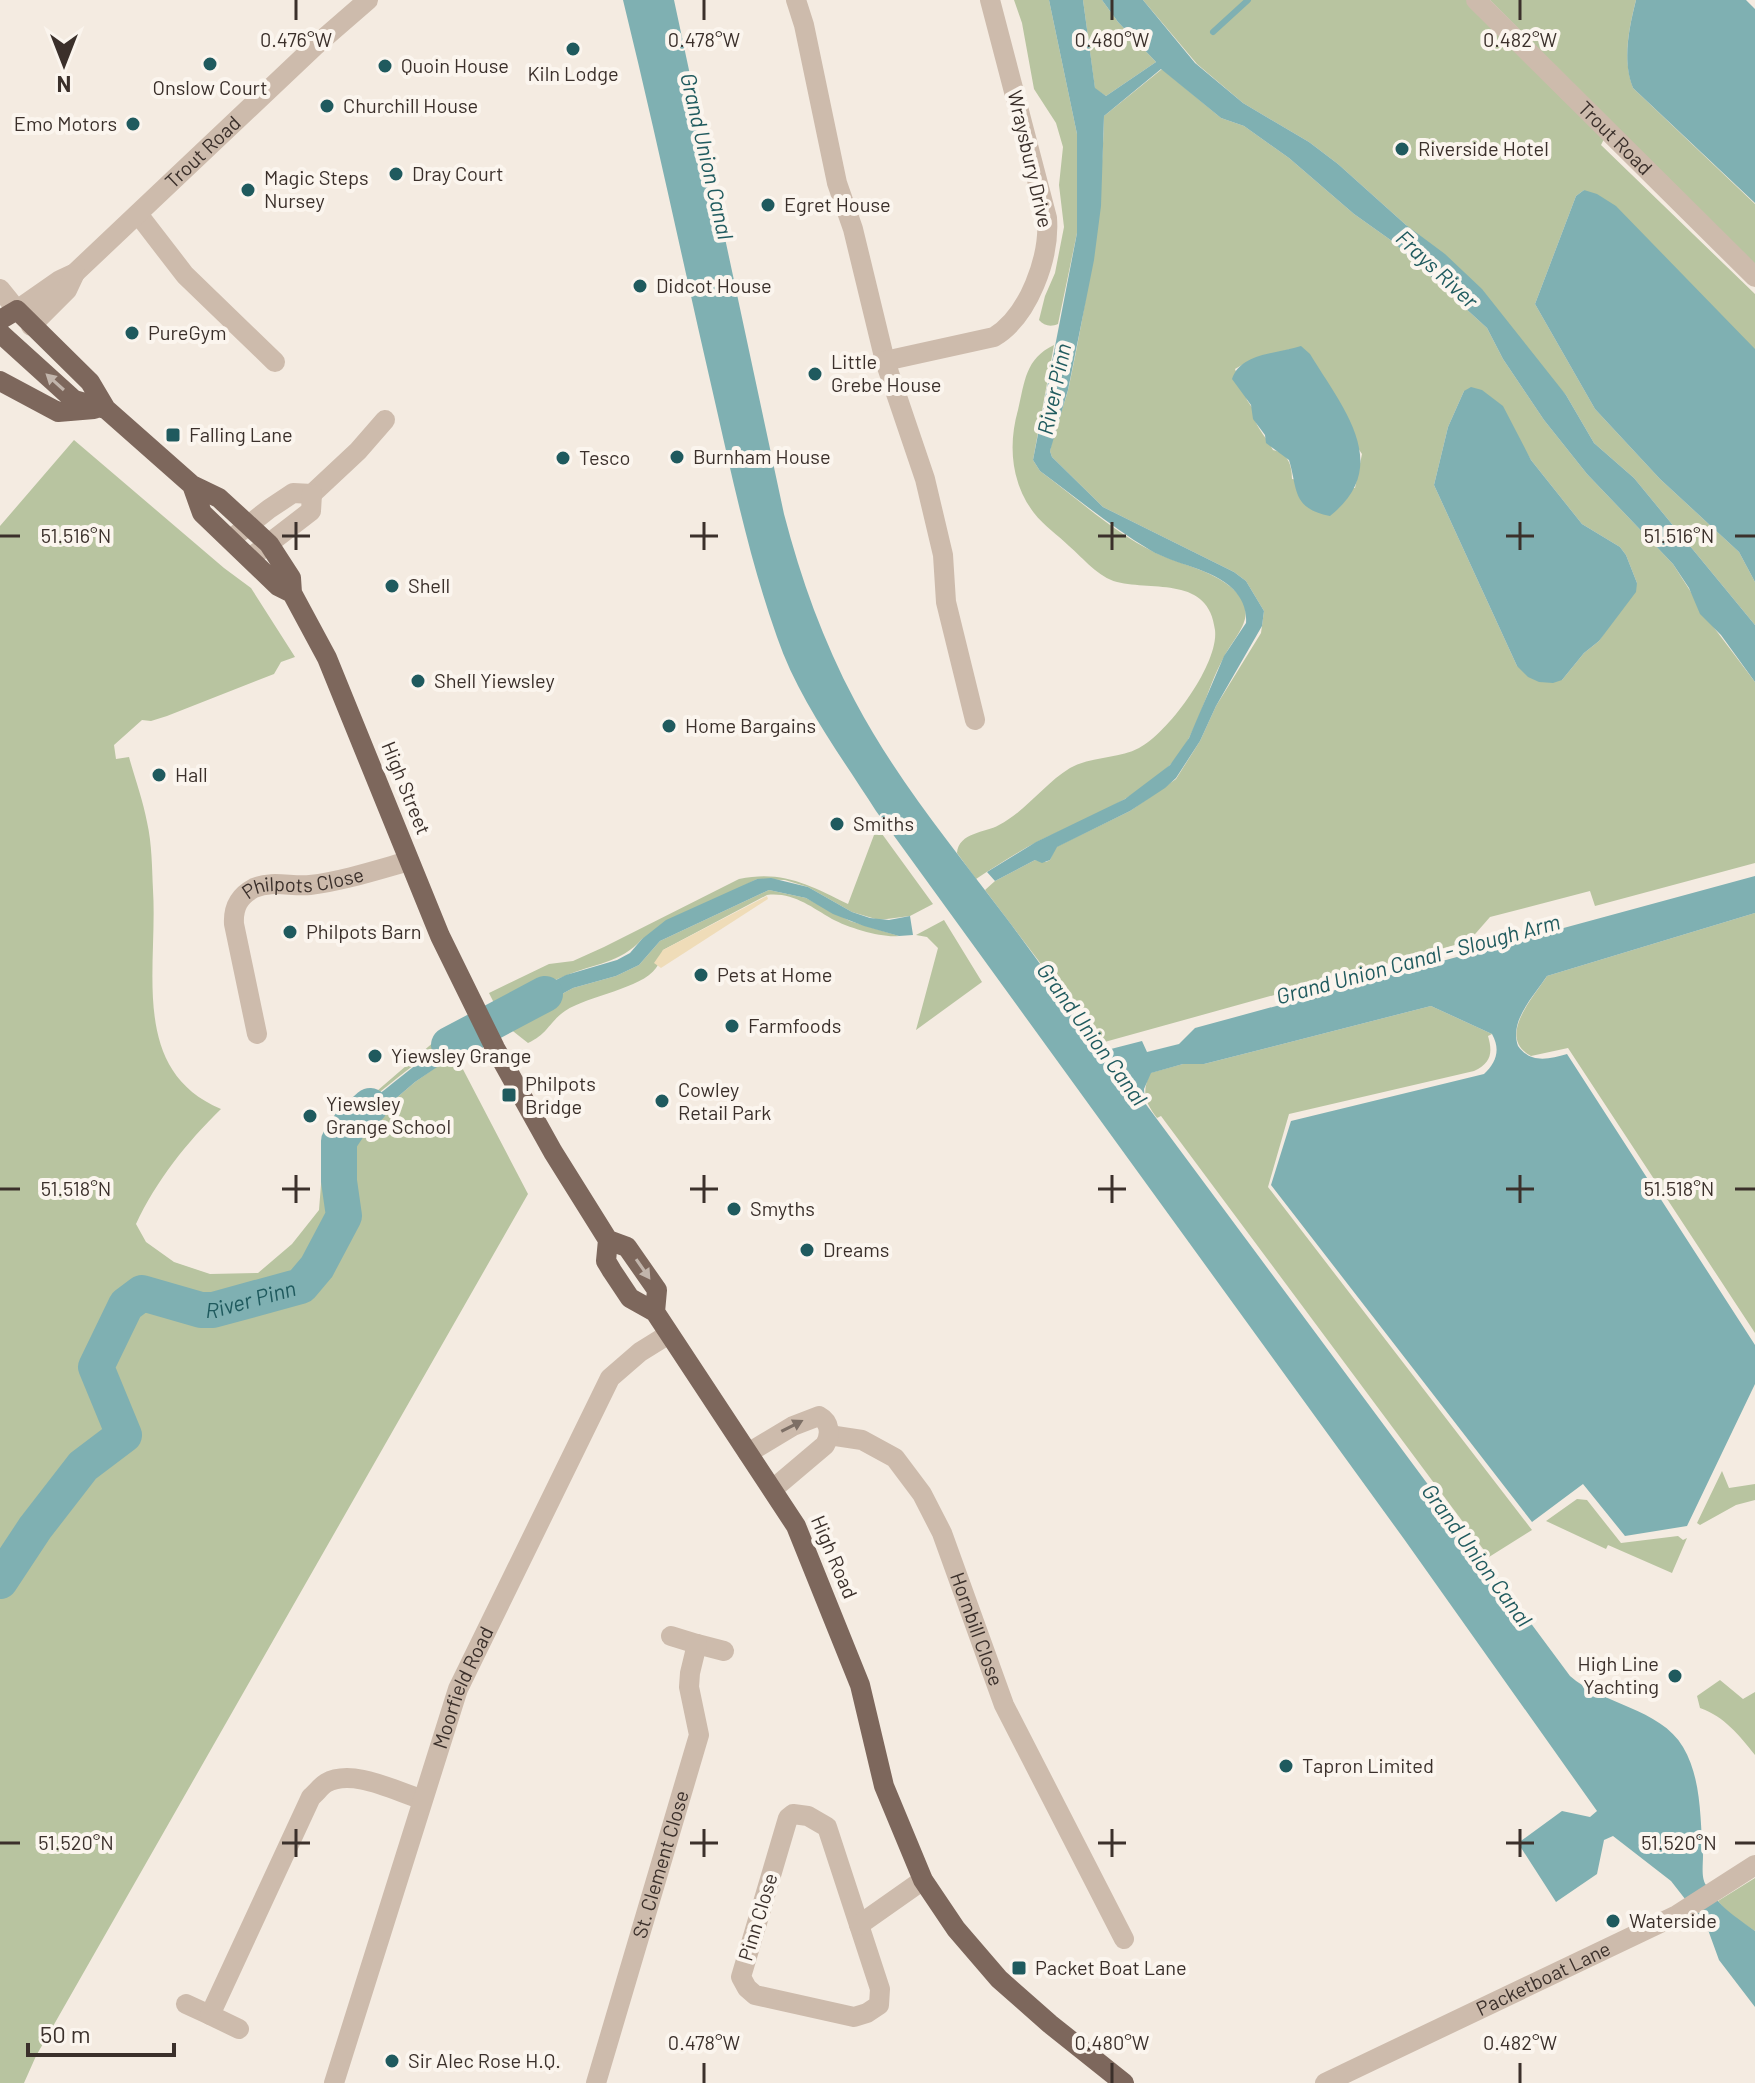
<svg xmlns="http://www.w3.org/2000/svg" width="1755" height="2083" font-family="Barlow,sans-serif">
<rect width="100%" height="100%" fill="#f4ebe1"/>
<path fill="#b8c4a0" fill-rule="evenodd" d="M 1014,0 L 1049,0 L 1077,134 L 1077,233 L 1058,324 C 1051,327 1044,326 1039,320 L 1045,296 L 1055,273 L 1064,227 L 1059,185 L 1063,147 L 1056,123 L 1034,89 L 1022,23 Z
M 1083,0 L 1102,0 L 1118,22 L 1156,62 L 1106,96 L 1095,89 Z
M 1143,0 L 1470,0 L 1607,133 L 1601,145 L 1755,294 L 1755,351 L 1584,190 L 1576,196 L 1535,304 L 1595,409 L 1660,479 L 1739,552 L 1755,582 L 1755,625 L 1634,478 L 1594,443 L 1566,395 L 1406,225 L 1338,164 L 1309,142 L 1243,103 L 1197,64 Z
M 1490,0 L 1636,0 C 1629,28 1622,60 1633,88 L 1755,204 L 1755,267 Z
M 1162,69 L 1221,118 L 1244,126 L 1289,158 L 1354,214 L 1392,241 L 1487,328 L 1503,359 L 1544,420 L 1587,474 L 1673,564 L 1712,625 L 1755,682 L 1755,863 L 1595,906 L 1590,891 L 1490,917 L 1469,941 L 1101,1043 L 985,890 L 995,881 L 1035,860 L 1046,862 L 1050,860 L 1056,847 L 1130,811 L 1176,779 L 1200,741 L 1216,706 L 1261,633 L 1264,611 L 1246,581 L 1234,572 L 1103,507 L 1052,457 L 1050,451 C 1054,429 1064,408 1069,386 C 1088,296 1102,208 1104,116 ZM 1291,349 L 1362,454 L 1355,488 L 1292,479 C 1292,465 1288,453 1273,450 C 1266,436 1252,424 1253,409 L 1247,400 L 1235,369 C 1254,357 1270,355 1291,349 ZM 1464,391 L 1520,442 L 1531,460 L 1582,524 L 1620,547 L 1626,555 L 1637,583 L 1599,641 L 1584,653 L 1562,680 L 1517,666 L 1434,485 L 1448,427 Z
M 1054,345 L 1033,460 L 1040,471 C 1077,498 1113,532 1154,552 C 1179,564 1211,570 1232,588 C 1261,614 1237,632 1224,657 C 1205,691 1198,736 1170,765 C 1135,801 1082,820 1039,841 C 1017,852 996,866 976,879 L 957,853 C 959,832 985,833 999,825 C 1026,811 1044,784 1070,768 C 1092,756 1118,759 1139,748 C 1168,733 1219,664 1215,630 C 1209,576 1154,591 1117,582 C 1098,577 1084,559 1069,546 C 1058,535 1044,526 1034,513 C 1011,483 1008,445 1018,410 C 1025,381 1025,359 1054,345 Z
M 74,440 L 224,568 L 251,588 L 295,657 L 281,662 L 274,674 L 167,716 L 151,721 L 142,720 L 114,745 L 116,759 L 129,757 C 135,779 143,800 147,822 C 152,844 152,868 153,890 C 158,969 129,1070 221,1109 C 187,1142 156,1181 136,1224 L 146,1242 L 174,1262 L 210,1274 L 258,1273 L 292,1244 L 319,1210 L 323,1159 L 328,1139 L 348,1116 L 450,1028 L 454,1034 C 420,1062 357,1104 334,1139 L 342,1215 L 315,1266 L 299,1285 L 212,1307 L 172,1302 L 201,1310 L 213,1310 L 301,1286 L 317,1267 L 344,1216 L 339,1181 L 339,1160 L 344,1143 L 415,1082 L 455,1054 L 528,1194 L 36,2056 L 24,2083 L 0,2083 L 0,526 Z
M 877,827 L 933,904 L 910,916 L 879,920 L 852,912 L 808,887 L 785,880 L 757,879 L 642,939 C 620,964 594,963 565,976 C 541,985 520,998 497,1009 L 489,993 L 549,964 L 573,961 L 604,947 L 739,879 C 783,870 809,885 848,904 Z
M 769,890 L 806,898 L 850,921 L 899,936 C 882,938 849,928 832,919 C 811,907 793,892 767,895 L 663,950 C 661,955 660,963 656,968 C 641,989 589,995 565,1011 C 548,1023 549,1033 528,1043 L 505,1025 L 573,988 L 616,976 L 639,965 L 660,941 Z
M 1755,913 L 1755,1333 L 1568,1048 L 1531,1056 C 1496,1037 1533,998 1547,976 Z
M 944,920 L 982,982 L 916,1030 L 938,948 L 927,937 L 916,935 Z
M 1431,1006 L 1492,1034 L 1488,1036 C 1493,1053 1491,1063 1474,1071 L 1289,1114 L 1268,1187 L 1532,1530 L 1489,1557 L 1161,1116 L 1157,1118 C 1144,1101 1142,1092 1150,1073 L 1183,1064 L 1204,1064 Z
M 1722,1471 L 1729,1488 L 1755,1484 L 1755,1500 L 1736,1505 L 1700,1525 L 1697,1523 Z
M 1577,1499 L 1587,1500 L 1621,1543 L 1678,1536 L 1683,1540 L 1687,1538 L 1672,1573 L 1608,1545 L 1606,1549 L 1546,1521 Z
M 1720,1680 L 1743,1699 L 1755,1692 L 1755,1755 C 1739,1735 1725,1717 1700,1708 L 1697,1696 Z
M 1755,1878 L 1755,1931 L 1729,1914 L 1718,1901 Z"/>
<path fill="#efdcb8" d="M 767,896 L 768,899 L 661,968 L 654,963 L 663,950 Z"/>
<path fill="#7fb0b2" d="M 623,0 L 674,0 L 784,514 C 801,579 823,641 855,701 C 895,777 952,846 1004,915 C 1038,960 1070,1008 1107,1050 L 1142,1041 L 1147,1052 L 1179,1044 L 1195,1028 L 1755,876 L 1755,913 L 1547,976 C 1533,997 1509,1021 1518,1046 C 1531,1064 1549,1059 1567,1054 L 1755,1345 L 1755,1384 L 1687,1526 L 1625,1536 L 1583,1484 L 1532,1522 L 1271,1185 L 1291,1121 L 1484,1074 C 1496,1063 1501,1050 1492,1034 L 1431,1006 L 1204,1064 L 1183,1064 L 1151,1073 L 1144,1089 L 1145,1103 L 1570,1676 C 1601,1704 1660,1708 1683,1747 C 1702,1779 1700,1820 1703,1855 C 1703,1865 1701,1878 1706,1885 C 1720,1908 1735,1916 1755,1931 L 1755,2007 L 1719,1960 L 1707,1927 L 1671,1881 L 1613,1836 L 1604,1840 L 1597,1874 L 1556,1902 L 1518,1843 L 1562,1811 L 1590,1817 L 1597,1811 L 1404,1539 L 876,811 C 841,756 798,699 777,637 C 750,561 733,481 715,402 C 684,268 656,134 623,0 Z
M 1049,0 L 1083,0 L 1095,88 L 1106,96 L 1156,62 L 1118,22 L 1102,0 L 1143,0 L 1195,63 L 1243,103 L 1309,142 L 1338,164 L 1406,225 L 1445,254 L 1482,289 L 1566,395 L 1594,443 L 1634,478 L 1755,625 L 1755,682 L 1721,635 L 1700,614 L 1689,588 L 1673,564 L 1587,474 L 1544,420 L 1503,359 L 1487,328 L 1392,241 L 1354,214 L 1289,158 L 1244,126 L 1221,118 L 1161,69 L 1104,116 L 1101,206 L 1094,260 L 1068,390 L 1050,451 L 1052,457 L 1103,507 L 1234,572 L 1246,581 L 1264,611 L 1262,626 L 1216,706 L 1200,741 L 1176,778 L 1165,788 L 1130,811 L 1057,847 L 1050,860 L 1042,863 L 1035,860 L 995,881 L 987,872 L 1036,842 L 1125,799 L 1170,765 L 1189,738 L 1224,656 L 1246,623 C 1247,610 1242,598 1233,589 C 1212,568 1175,565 1150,550 C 1111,527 1077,498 1040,471 L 1033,460 L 1077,233 L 1077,134 Z
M 1636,0 L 1746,0 L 1755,9 L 1755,203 L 1633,88 C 1622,61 1629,28 1636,0 Z
M 1584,190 L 1597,194 L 1616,206 L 1755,349 L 1755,582 L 1739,552 L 1660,479 L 1595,409 L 1535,304 L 1576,196 Z
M 1301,346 L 1310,354 C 1342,407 1394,465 1330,516 C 1291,508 1298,489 1289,460 L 1266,443 L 1265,435 L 1253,419 L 1251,405 L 1232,379 C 1241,352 1278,354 1301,346 Z
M 1471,387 L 1482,390 L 1503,406 L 1531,460 L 1582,524 L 1620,547 L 1626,555 L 1637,583 L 1636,592 L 1599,641 L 1584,653 L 1562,680 L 1553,683 L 1539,682 L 1528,677 L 1517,666 L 1434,485 L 1448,427 L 1464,391 Z
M 771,878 L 808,887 L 852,912 L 870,918 L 889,920 L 910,916 L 913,935 L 899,936 L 864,926 L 833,914 L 806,898 L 769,890 L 660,941 L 639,965 L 616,976 L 573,988 L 505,1025 L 497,1009 L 566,975 L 617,960 L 630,953 L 642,939 L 666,920 L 757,879 Z
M 479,1020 L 486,1034 L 415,1082 L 344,1143 L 333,1139 C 348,1117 372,1100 393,1083 C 421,1061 448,1038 479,1020 Z"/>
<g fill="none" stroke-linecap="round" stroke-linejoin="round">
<path stroke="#7fb0b2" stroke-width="6" d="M 1213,32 L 1248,0"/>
<g stroke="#7fb0b2" stroke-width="36">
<path d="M 449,1045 L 545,994"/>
<path id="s1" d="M 0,1581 L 35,1528 L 83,1466 L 124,1435 L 96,1367 L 126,1305 L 142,1293 L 201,1310 L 213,1310 L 301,1286 L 317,1267 L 344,1216 L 339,1181 L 339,1141 L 351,1123 L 370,1106"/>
</g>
<g stroke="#cdbbac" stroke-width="20">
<path d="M 796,0 L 804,25 L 837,183 L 853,229 L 885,361 L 925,479 L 943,555 L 946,602 L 975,720"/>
<path id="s2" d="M 1476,0 L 1755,277"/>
<path d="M 138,214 L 185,275 L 275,362"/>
<path id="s3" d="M 0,289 L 17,310 L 60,280 L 75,273 L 315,46 L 368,0"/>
<path d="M 31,326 L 67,290 L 75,273"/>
<path d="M 885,361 L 994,337 C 1029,316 1050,257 1047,218 L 990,0"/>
<path d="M 312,494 L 358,451 L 385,420"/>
<path d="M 231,539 L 269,509 L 293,493 L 312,494"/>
<path d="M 250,558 L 311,511 L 312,494"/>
<path id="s4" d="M 257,1034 L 234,924 C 233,907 239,896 254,888 C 272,880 292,887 310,885 C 343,881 377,870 409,861"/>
<path id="s5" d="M 829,1435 L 862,1440 L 895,1458 L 922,1494 L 942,1533 L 1004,1705 L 1124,1939"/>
<path d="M 748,1453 L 793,1426 L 819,1416 C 830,1422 831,1434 825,1445 L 773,1489"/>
<path d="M 697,1644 L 724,1651"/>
<path d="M 793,1814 L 808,1816 L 827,1827 L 880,1989 L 879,2005 L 867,2013 L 854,2017 L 755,1995 L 747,1988 L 741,1977 L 788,1818 Z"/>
<path d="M 859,1925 L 923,1880"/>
<path d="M 186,2004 L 210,2015"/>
<path d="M 239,2029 L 210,2015 L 311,1797 C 316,1793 321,1786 326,1783 C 352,1768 395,1791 421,1799"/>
<path id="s6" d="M 334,2083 L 458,1689 L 610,1378 L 640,1352 L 669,1334"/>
<path id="s7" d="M 596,2083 L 699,1735 L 689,1687 L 690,1673 L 697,1644 L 671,1636"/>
<path id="s8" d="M 1325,2083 L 1677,1915 L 1755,1865"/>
</g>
<path stroke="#7d675c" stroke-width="20" d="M 0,320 L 17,310 L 90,382 L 106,409 L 192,485 L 219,498 L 269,544 L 291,578 L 292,593 L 327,658 L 440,936 L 495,1048 L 553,1152 L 608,1240 L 627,1247 L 657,1290 L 655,1312 L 796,1526 L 860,1685 L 884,1786 L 923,1880 L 956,1929 L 999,1979 L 1050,2024 L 1124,2083
M 0,333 L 74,400 L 106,409
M 0,381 L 58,412 L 94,409
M 192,485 L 202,513 L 278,586 L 292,593
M 608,1240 L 606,1261 L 612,1271 L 630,1298 L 655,1312"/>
</g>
<defs><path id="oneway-solid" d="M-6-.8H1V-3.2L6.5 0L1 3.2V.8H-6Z" transform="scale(2)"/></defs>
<g fill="#c2b5ac">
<use href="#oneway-solid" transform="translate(55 382) rotate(-138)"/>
<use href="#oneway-solid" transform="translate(643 1269) rotate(55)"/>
</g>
<use fill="#7d6f65" href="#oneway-solid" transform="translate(792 1426) rotate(-27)"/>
<path fill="none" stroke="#3b302b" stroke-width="3" d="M 296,0 L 296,20M 704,0 L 704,20M 1112,0 L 1112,20M 1520,0 L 1520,20M 296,522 L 296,550M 704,522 L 704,550M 1112,522 L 1112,550M 1520,522 L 1520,550M 0,536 L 20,536M 282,536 L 310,536M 690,536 L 718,536M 1098,536 L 1126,536M 1506,536 L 1534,536M 1735,536 L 1755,536M 296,1175 L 296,1203M 704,1175 L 704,1203M 1112,1175 L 1112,1203M 1520,1175 L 1520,1203M 0,1189 L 20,1189M 282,1189 L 310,1189M 690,1189 L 718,1189M 1098,1189 L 1126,1189M 1506,1189 L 1534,1189M 1735,1189 L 1755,1189M 296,1829 L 296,1857M 704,1829 L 704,1857M 1112,1829 L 1112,1857M 1520,1829 L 1520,1857M 0,1843 L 20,1843M 282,1843 L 310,1843M 690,1843 L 718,1843M 1098,1843 L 1126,1843M 1506,1843 L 1534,1843M 1735,1843 L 1755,1843M 704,2063 L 704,2083M 1112,2063 L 1112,2083M 1520,2063 L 1520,2083"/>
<g fill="#1f5a5e" stroke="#fbf5ee" stroke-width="3">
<circle cx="573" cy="49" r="8"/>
<circle cx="210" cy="64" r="8"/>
<circle cx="385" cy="66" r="8"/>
<circle cx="327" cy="106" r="8"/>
<circle cx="133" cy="124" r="8"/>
<circle cx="1402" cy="149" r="8"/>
<circle cx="396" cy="174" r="8"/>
<circle cx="248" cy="190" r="8"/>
<circle cx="768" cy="205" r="8"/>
<circle cx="640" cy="286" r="8"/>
<circle cx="132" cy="333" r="8"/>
<circle cx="815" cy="374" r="8"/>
<rect x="165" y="427" width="16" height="16" rx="4"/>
<circle cx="677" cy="457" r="8"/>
<circle cx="563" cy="458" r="8"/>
<circle cx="392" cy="586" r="8"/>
<circle cx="418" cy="681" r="8"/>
<circle cx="669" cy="726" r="8"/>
<circle cx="159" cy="775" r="8"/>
<circle cx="837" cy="824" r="8"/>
<circle cx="290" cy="932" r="8"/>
<circle cx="701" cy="975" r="8"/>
<circle cx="732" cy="1026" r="8"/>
<circle cx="375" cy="1056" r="8"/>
<rect x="501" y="1087" width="16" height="16" rx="4"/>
<circle cx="662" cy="1101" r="8"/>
<circle cx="310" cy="1116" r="8"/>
<circle cx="734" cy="1209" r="8"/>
<circle cx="807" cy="1250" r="8"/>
<circle cx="1675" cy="1676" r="8"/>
<circle cx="1286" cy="1766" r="8"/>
<circle cx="1613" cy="1921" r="8"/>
<rect x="1011" y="1960" width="16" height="16" rx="4"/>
<circle cx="392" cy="2061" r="8"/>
</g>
<g text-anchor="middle" stroke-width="8" stroke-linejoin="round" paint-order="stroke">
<g font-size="20" fill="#3b302b" stroke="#fbf5ee" text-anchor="start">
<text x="401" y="73">Quoin House</text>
<text x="573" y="81" text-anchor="middle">Kiln Lodge</text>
<text x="210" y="95" text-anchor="middle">Onslow Court</text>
<text x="343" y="113">Churchill House</text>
<text x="117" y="131" text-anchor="end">Emo Motors</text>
<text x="1418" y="156">Riverside Hotel</text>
<text x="412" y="181">Dray Court</text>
<text x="264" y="185">Magic Steps<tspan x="264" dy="23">Nursey</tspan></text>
<text x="784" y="212">Egret House</text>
<text x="656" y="293">Didcot House</text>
<text x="148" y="340">PureGym</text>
<text x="831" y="369">Little<tspan x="831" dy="23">Grebe House</tspan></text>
<text x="189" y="442">Falling Lane</text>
<text x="693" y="464">Burnham House</text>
<text x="579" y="465">Tesco</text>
<text x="408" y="593">Shell</text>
<text x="434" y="688">Shell Yiewsley</text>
<text x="685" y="733">Home Bargains</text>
<text x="175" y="782">Hall</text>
<text x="853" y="831">Smiths</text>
<text x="306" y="939">Philpots Barn</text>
<text x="717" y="982">Pets at Home</text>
<text x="748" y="1033">Farmfoods</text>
<text x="391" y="1063">Yiewsley Grange</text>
<text x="525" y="1091">Philpots<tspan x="525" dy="23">Bridge</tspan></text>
<text x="678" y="1097">Cowley<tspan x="678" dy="23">Retail Park</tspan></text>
<text x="326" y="1111">Yiewsley<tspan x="326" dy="23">Grange School</tspan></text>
<text x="750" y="1216">Smyths</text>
<text x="823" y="1257">Dreams</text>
<text x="1659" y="1671" text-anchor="end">High Line<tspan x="1659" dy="23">Yachting</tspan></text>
<text x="1302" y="1773">Tapron Limited</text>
<text x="1629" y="1928">Waterside</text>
<text x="1035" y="1975">Packet Boat Lane</text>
<text x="408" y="2068">Sir Alec Rose H.Q.</text>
</g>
<g font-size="20" fill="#3b302b" stroke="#fbf5ee">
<text dy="7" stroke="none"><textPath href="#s2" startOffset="196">Trout Road</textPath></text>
<text dy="7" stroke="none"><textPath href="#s3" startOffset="272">Trout Road</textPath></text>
<text transform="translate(1030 159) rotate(77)" y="7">Wraysbury Drive</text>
<text transform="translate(406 788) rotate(68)" y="7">High Street</text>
<text dy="7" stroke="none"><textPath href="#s4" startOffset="206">Philpots Close</textPath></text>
<text transform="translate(834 1557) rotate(67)" y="7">High Road</text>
<text dy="7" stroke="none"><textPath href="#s5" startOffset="262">Hornbill Close</textPath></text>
<text dy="7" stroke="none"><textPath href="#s6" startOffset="416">Moorfield Road</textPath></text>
<text dy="7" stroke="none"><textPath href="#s7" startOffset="228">St. Clement Close</textPath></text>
<text transform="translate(758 1917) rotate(-73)" y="7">Pinn Close</text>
<text dy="7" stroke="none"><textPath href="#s8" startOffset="242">Packetboat Lane</textPath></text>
</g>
<g font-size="22" font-style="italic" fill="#1f5a5e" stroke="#fbf5ee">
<text transform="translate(707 156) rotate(77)" y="8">Grand Union Canal</text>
<text transform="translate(1437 269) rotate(43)" y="8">Frays River</text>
<text transform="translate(1054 389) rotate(-78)" y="8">River Pinn</text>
<text transform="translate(1418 959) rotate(-15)" y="8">Grand Union Canal - Slough Arm</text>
<text transform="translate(1092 1034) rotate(54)" y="8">Grand Union Canal</text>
<text dy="8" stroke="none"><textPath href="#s1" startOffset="468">River Pinn</textPath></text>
<text transform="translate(1477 1555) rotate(54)" y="8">Grand Union Canal</text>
</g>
</g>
<g font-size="20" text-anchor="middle" fill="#3b302b" stroke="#fbf5ee" stroke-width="8" stroke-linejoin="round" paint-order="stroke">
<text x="296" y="47">0.476°W</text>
<text x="704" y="47">0.478°W</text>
<text x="1112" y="47">0.480°W</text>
<text x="1520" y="47">0.482°W</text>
<text x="1679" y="543">51.516°N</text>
<text x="76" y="543">51.516°N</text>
<text x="1679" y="1196">51.518°N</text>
<text x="76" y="1196">51.518°N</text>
<text x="1679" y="1850">51.520°N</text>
<text x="76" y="1850">51.520°N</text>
<text x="704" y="2050">0.478°W</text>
<text x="1112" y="2050">0.480°W</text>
<text x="1520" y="2050">0.482°W</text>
</g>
<g transform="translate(64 64) rotate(180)" stroke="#fbf5ee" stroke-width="6" paint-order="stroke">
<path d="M0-6L14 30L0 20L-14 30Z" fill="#3b302b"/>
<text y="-12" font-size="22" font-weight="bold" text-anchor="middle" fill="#3b302b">N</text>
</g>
<path d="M28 2043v12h146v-12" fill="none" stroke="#3b302b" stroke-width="4"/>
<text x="40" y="2043" font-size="24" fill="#3b302b" stroke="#fbf5ee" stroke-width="6" paint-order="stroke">50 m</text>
</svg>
